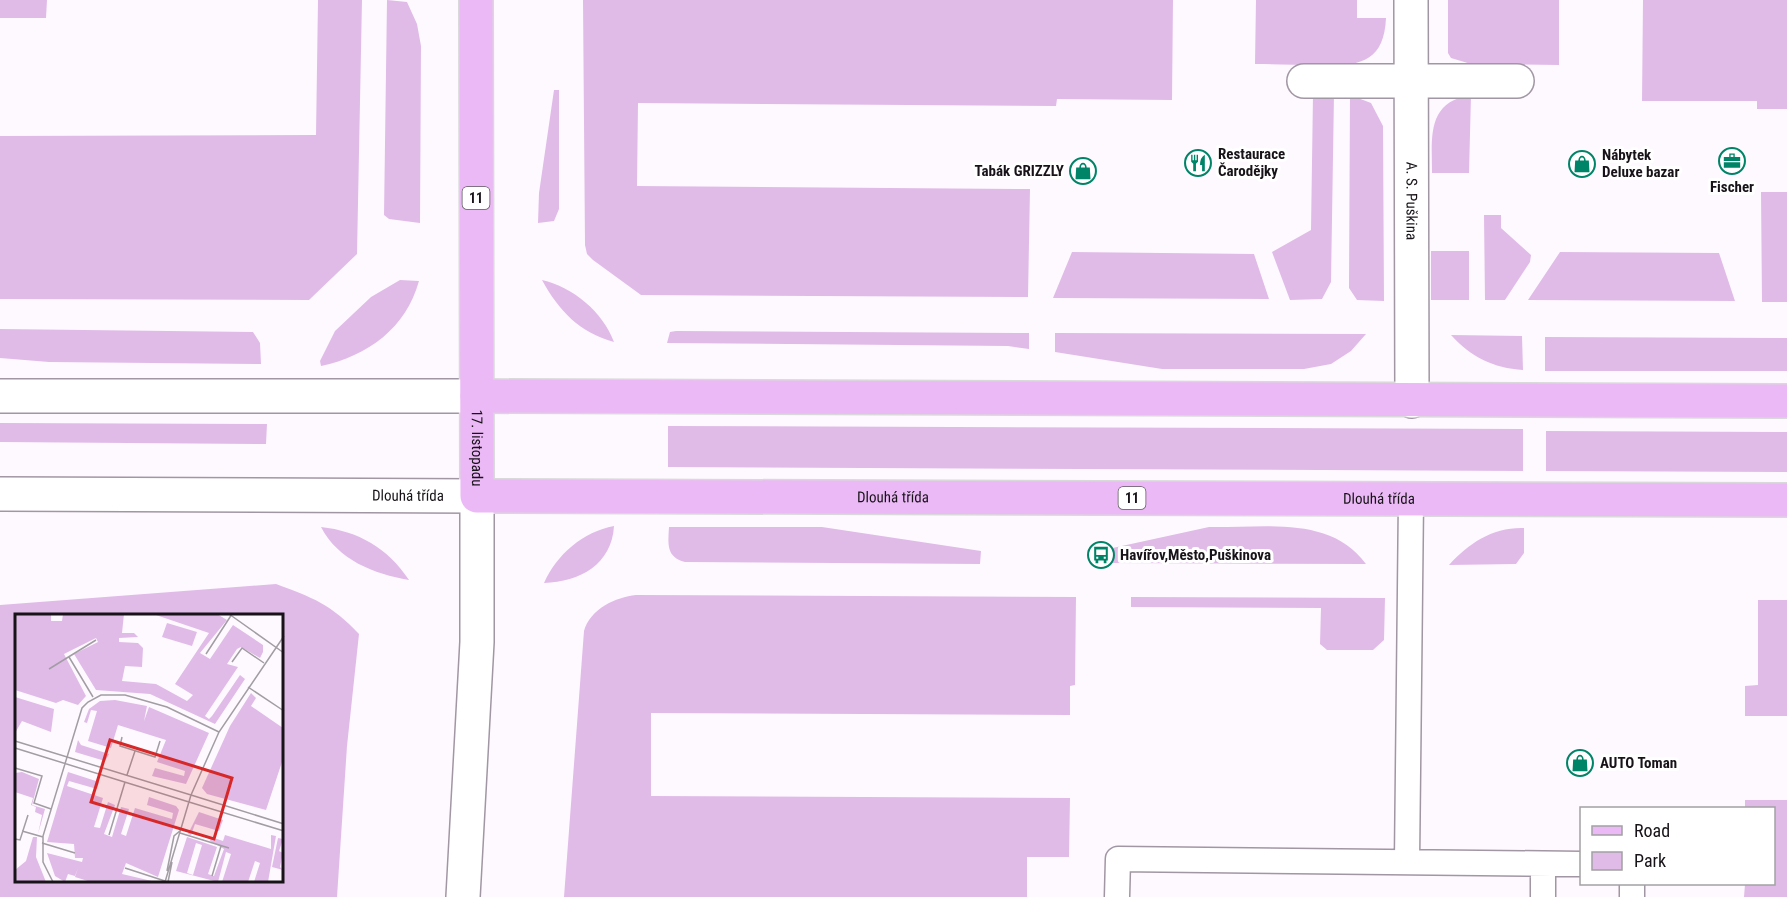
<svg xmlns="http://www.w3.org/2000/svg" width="1787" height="897" font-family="'Roboto Condensed',sans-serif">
<rect width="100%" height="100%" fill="#fef9ff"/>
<path fill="#e0bbe8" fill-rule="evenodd" d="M 0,0 L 47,0 L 46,18 L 0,18 Z
M 318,0 L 362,0 L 357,254 L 309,300 L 0,299 L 0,136 L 316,135 Z
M 387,0 L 407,2 L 417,24 L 421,46 L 420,223 L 389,219 L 384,215 Z
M 583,0 L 1173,0 L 1172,100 L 1057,99 L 1056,106 L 638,103 L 637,186 L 1030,189 L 1028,297 L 641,295 L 593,260 L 587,254 L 585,245 Z
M 1256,0 L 1357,0 L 1357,18 L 1386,18 C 1384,65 1356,66 1317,65 C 1296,65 1276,64 1255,64 Z
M 1448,0 L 1559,0 L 1559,65 L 1471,64 L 1451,58 L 1448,53 Z
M 1643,0 L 1787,0 L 1787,109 L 1757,109 L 1757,101 L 1642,101 Z
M 554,90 L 559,90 L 559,209 L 554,221 L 538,223 L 539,193 Z
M 1313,94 L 1334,94 L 1331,282 L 1322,299 L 1290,300 L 1272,252 L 1311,230 Z
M 1350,95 L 1371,103 L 1383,126 L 1384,301 L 1357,300 L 1349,288 Z
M 1471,95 L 1469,173 L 1432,173 C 1432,138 1426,102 1471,95 Z
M 1761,192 L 1787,192 L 1787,302 L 1762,302 Z
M 1484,215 L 1501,215 L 1501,228 L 1531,255 L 1530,262 L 1505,300 L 1485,300 Z
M 1431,251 L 1469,251 L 1469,300 L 1431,300 Z
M 1072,252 L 1254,254 L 1269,299 L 1053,298 Z
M 1560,252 L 1719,253 L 1735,301 L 1528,300 Z
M 400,280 L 419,281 C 406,328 368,356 321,366 L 320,361 L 335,331 L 371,297 Z
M 542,280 C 573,287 603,312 614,342 C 579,332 559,311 542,280 Z
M 0,329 L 253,332 L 260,343 L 261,364 L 49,362 L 0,358 Z
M 676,331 L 1029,333 L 1029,349 L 1008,346 L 667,343 L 670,332 Z
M 1055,333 L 1366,334 L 1351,351 L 1331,364 L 1304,369 L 1162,369 L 1055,352 Z
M 1451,335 L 1522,336 L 1523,370 C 1493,368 1471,357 1451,335 Z
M 1545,337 L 1787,338 L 1787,371 L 1545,371 Z
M 0,423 L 267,424 L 266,444 L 0,442 Z
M 668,426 L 1523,429 L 1523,471 L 668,467 Z
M 1546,431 L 1787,432 L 1787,472 L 1546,471 Z
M 614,526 C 612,564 580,582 544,583 C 557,554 583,532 614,526 Z
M 321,527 C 358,531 388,548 409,580 C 374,574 338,560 321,527 Z
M 669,527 L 822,527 L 981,551 L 980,564 L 685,562 C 666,557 668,544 669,527 Z
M 1209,527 C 1263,528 1331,515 1366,564 L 1108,563 L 1108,549 Z
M 1524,528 L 1524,553 L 1516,564 L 1449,565 C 1469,543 1493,527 1524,528 Z
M 276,584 C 312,597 332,605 359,634 L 347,746 L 337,897 L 0,897 L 0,605 ZM 16,615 L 282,615 L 282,880 L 16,880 Z
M 636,595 L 1076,597 L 1075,685 L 1070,686 L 1070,715 L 651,713 L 651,796 L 1070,798 L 1069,857 L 1027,857 L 1027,897 L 564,897 L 584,631 C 590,609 616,597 636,595 Z
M 1131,597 L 1385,598 L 1384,640 L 1373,650 L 1327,650 L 1320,644 L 1321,608 L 1131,607 Z
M 1758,600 L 1787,600 L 1787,716 L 1745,716 L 1745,686 L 1758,685 Z
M 1745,800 L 1787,800 L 1787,897 L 1744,897 L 1745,884 L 1774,884 L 1774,808 L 1745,808 Z"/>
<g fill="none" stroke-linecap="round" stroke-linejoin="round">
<defs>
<path id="service" d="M 1407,861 L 1411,499
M 1117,897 L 1118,859 L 1582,864
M 1543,897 L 1543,864
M 1632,897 L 1632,884"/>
<g id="minor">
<path id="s1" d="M 1411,0 L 1412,401"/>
<path d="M 1304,81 L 1517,81"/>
<path d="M 0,396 L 477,396"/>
<path id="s2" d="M 0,494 L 477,496"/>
</g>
<path id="tertiary" d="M 463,897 L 477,642 L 477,496"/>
<g id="primary">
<path id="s3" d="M 476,0 L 477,496 L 1787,500"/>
<path d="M 477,396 L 1787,401"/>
</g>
</defs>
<use href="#service" stroke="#a196a4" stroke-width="27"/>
<use href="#minor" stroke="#a196a4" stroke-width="36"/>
<use href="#tertiary" stroke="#a196a4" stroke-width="36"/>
<use href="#primary" stroke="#dad9da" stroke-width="36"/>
<use href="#service" stroke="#fff" stroke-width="24"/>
<use href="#minor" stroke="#fff" stroke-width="33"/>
<use href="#tertiary" stroke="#fff" stroke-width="33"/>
<use href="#primary" stroke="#ebb9f5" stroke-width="33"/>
</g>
<defs>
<symbol id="office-ring" viewBox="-11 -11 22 22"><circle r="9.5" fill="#fff" stroke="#008468" stroke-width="1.5"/><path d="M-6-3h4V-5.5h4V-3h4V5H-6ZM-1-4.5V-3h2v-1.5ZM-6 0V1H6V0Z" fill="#008468"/></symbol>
<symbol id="restaurant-ring" viewBox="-11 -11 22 22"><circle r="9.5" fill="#fff" stroke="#008468" stroke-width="1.5"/><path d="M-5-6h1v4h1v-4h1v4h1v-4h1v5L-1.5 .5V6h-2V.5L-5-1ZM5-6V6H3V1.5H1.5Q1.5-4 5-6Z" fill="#008468"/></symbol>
<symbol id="shop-ring" viewBox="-11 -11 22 22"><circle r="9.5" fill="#fff" stroke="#008468" stroke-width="1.5"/><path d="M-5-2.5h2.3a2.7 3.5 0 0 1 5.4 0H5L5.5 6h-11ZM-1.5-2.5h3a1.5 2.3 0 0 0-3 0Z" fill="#008468"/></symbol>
<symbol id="bus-ring" viewBox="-11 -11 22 22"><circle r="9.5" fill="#fff" stroke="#008468" stroke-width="1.5"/><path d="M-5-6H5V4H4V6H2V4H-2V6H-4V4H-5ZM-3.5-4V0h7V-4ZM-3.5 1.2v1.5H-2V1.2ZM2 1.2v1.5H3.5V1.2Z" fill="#008468"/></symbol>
</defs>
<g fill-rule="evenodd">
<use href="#office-ring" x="1717" y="146" width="30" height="30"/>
<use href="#restaurant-ring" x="1183" y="148" width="30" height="30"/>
<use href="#shop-ring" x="1567" y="149" width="30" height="30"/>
<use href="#shop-ring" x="1068" y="156" width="30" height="30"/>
<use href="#bus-ring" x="1086" y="540" width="30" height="30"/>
<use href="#shop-ring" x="1565" y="748" width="30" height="30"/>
</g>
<g text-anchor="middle" stroke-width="6" stroke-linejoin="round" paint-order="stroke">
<g fill="#fff" stroke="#5d5a5d" stroke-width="1.5">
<rect x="462.5" y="187" width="27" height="22" rx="4.5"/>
<rect x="1118.5" y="487" width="27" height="22" rx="4.5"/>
</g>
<g font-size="14" font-weight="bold" fill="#171318">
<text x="476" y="203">11</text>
<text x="1132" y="503">11</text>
</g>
<g font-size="15" font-weight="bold" fill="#171318" stroke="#fff" text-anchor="start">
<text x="1218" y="159">Restaurace<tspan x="1218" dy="17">Čarodějky</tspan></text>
<text x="1602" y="160">Nábytek<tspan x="1602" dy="17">Deluxe bazar</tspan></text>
<text x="1064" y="176" text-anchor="end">Tabák GRIZZLY</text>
<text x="1732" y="192" text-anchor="middle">Fischer</text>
<text x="1120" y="560">Havířov,Město,Puškinova</text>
<text x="1600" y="768">AUTO Toman</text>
</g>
<g font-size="15" fill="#171318" stroke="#fff">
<text dy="5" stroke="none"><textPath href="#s1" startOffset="201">A. S. Puškina</textPath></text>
<text dy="5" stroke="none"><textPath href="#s3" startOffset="448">17. listopadu</textPath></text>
<text dy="5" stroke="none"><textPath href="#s2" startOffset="408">Dlouhá třída</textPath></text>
<text dy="5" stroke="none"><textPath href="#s3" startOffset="912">Dlouhá třída</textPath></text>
<text dy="5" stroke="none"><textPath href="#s3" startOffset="1398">Dlouhá třída</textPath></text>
</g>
</g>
<g transform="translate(15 614)">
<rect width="268" height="268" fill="#fef9ff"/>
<path d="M 0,0 L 36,0 L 36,7 L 47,7 L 48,0 L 109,0 L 107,19 L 119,19 L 123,23 L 104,24 L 104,28 L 123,29 L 128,34 L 127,53 L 110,52 L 107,67 L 141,70 L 172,87 L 178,81 L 160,70 L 194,19 L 138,0 L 202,0 L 212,6 L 185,39 L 195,45 L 218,11 L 248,31 L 248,38 L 245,44 L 226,33 L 222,35 L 212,50 L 223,53 L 190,102 L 194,105 L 197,102 L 225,61 L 230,65 L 200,110 L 135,80 L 81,76 L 59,40 L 83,28 L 81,24 L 49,40 L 71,82 L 63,91 L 48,86 L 41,89 L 0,76 ZM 152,9 L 182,18 L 177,32 L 147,23 ZM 236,79 L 241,84 L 236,92 L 268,114 L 268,145 L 251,196 L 192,180 L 187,174 L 215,112 ZM 0,83 L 39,95 L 36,118 L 7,107 L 0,119 ZM 100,86 L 132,92 L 129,107 L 134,93 L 194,119 L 171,170 L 137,162 L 140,154 L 169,162 L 170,157 L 142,148 L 151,126 L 103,111 L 96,134 L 73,127 L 82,97 L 76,96 L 72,109 L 69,108 L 74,95 L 85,87 ZM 63,126 L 66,131 L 94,140 L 90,147 L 60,138 ZM 7,158 L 24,165 L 17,191 L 30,195 L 23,220 L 27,201 L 20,198 L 21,193 L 16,191 L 18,184 L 0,178 L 0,159 ZM 53,158 L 84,168 L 82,175 L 54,167 L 52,172 L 88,184 L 79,213 L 85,214 L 93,188 L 100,191 L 89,220 L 97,223 L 106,193 L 114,195 L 106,220 L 111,222 L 120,194 L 157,205 L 158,199 L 132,191 L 134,183 L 161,192 L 164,196 L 143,263 L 111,249 L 107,260 L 141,268 L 76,268 L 60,263 L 63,254 L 60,262 L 53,260 L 50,268 L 40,262 L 32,239 L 67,248 L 68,244 L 60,244 L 59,230 L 32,228 ZM 184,198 L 208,206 L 204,217 L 180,210 L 176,221 L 173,220 ZM 210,221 L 256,235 L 256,221 L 261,222 L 253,268 L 239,268 L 245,249 L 240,247 L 233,268 L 207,268 L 216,240 L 211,238 L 203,268 L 161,257 L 172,223 L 202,233 L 193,260 L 199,262 L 209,235 L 195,227 L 196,223 L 208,227 ZM 181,229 L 187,231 L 178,261 L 172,259 ZM 18,223 L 22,223 L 21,243 L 31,268 L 0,268 L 0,256 L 11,247 ZM 263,224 L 268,225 L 264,237 L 268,239 L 265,253 L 268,256 L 257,253 Z" fill="#e0bbe8" fill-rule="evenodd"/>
<path fill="none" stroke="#a29da3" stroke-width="1.5" d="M 214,0 L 269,39M 269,22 L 204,118 L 176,181 L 269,210M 191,40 L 217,0M 54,43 L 78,83M 217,48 L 227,34 L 249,49M 34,55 L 81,26M 233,73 L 269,97M 107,123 L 105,132 L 140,143 L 145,127M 0,127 L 176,181 L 150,268M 0,134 L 174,188M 0,154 L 27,162 L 19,189 L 36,195M 112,161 L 120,137M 174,188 L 269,217M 7,217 L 28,223M 165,219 L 214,234M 94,221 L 110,168M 0,225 L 5,226 L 13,201M 27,229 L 60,239M 110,254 L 150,267M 152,257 L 159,222 L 166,216M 197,262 L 206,232M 38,268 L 28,248 L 28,222 L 67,94 L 73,88 L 86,81 L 110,81 L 152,93 L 204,118M 153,268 L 157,248"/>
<path fill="#d62828" fill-opacity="0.15" stroke="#d62828" stroke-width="3" d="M 95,126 L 217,164 L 199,225 L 76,188 Z"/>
<rect width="268" height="268" fill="none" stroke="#171318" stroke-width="3"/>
</g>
<rect x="1580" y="807" width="195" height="78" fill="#ffffff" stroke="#a2a1a3" stroke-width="1.5"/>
<rect x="1592" y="826" width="30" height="9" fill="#ebb9f5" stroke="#a2a1a3" stroke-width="1.5"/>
<text x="1634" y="837" font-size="18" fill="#171318">Road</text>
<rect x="1592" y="852" width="30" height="18" fill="#e0bbe8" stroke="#a2a1a3" stroke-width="1.5"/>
<text x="1634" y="867" font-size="18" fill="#171318">Park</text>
</svg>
